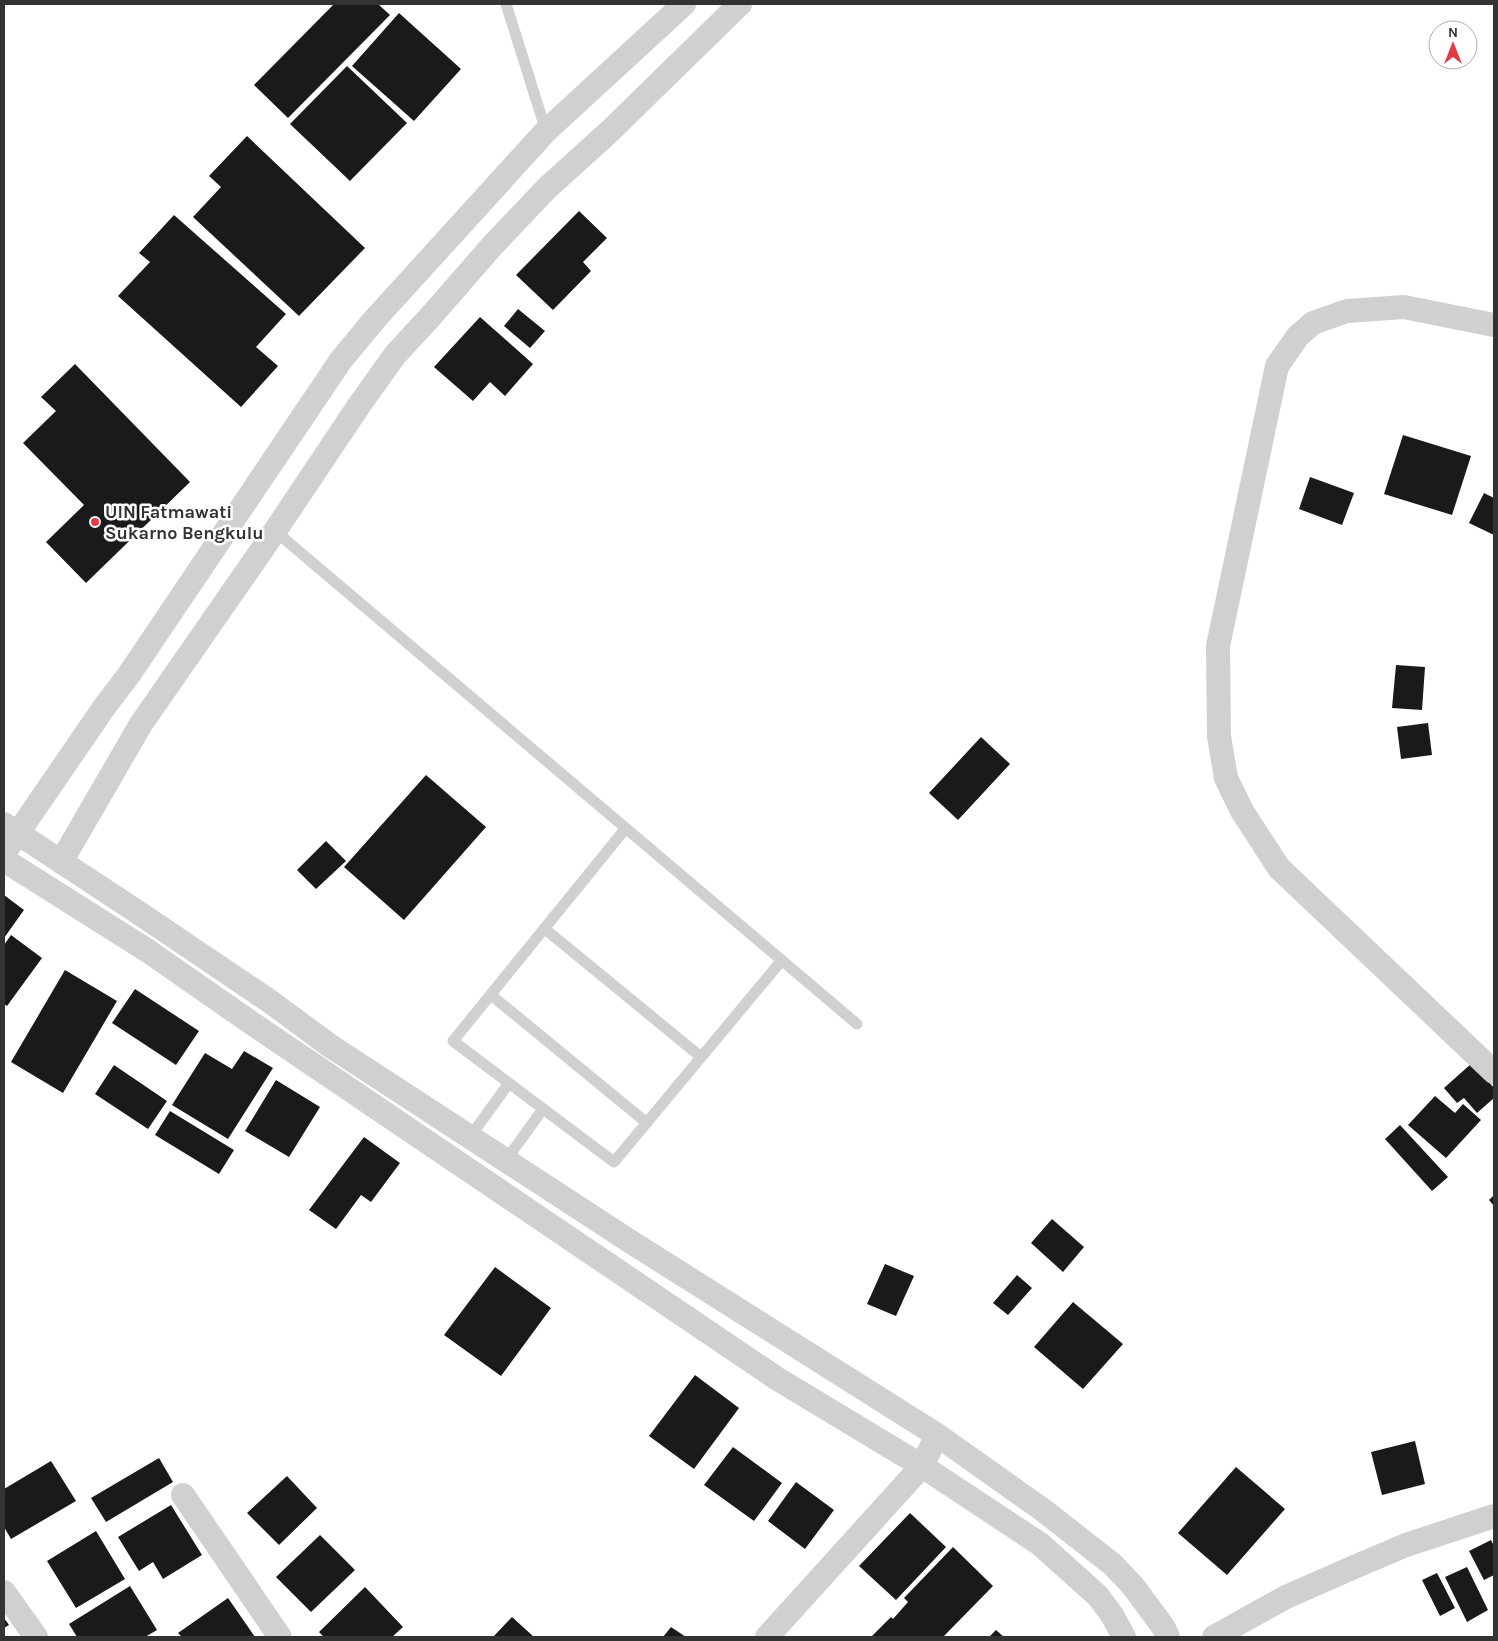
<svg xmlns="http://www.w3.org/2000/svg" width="1498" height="1641" font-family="Karla,sans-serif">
<rect width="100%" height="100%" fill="#fff"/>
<path fill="#1a1a1a" d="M 334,4 L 378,4 L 390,15 L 288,118 L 254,85 Z
M 399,13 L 461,69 L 414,121 L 352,66 Z
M 347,66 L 407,123 L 350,181 L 290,124 Z
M 247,136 L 365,248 L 299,316 L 193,217 L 221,187 L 209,176 Z
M 579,211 L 607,238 L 583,262 L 591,271 L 553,310 L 516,275 Z
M 174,215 L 286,314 L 256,347 L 278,366 L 241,407 L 118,296 L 150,262 L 139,253 Z
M 518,309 L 545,331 L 530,348 L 504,326 Z
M 480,317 L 533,364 L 505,396 L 490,382 L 473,401 L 434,367 Z
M 75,364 L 190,482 L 86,583 L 46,542 L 84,505 L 23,443 L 56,411 L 41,397 Z
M 1403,435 L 1471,456 L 1452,515 L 1384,494 Z
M 1310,477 L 1354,493 L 1342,525 L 1299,509 Z
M 1484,493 L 1494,498 L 1494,535 L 1469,523 Z
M 1396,665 L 1425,667 L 1422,710 L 1392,708 Z
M 1428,723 L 1432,755 L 1401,759 L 1397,727 Z
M 981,737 L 1010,764 L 958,820 L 929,793 Z
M 426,775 L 486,827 L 404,920 L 344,867 Z
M 326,841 L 346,861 L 316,889 L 297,870 Z
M 4,895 L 24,910 L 4,938 Z
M 11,935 L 42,958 L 7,1006 L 4,1004 L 4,945 Z
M 65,970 L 117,1001 L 63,1093 L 11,1062 Z
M 135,989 L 199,1031 L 176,1065 L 112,1023 Z
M 244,1051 L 273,1068 L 228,1139 L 172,1105 L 205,1053 L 232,1069 Z
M 1472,1063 L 1494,1088 L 1494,1098 L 1477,1113 L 1464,1098 L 1457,1103 L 1444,1088 Z
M 114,1065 L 167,1101 L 148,1129 L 95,1094 Z
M 276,1080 L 320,1107 L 289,1157 L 245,1131 Z
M 1435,1096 L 1455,1113 L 1463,1104 L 1481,1120 L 1446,1158 L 1408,1125 Z
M 170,1111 L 234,1150 L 219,1174 L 155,1135 Z
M 1400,1125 L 1448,1177 L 1432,1191 L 1385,1139 Z
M 364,1137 L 400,1163 L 371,1202 L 361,1195 L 336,1229 L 309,1210 Z
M 1494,1195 L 1494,1206 L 1489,1200 Z
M 1052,1219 L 1084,1247 L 1063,1272 L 1031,1243 Z
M 885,1264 L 914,1276 L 896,1316 L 867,1304 Z
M 495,1267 L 551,1308 L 501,1376 L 444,1335 Z
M 1017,1275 L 1032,1288 L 1008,1315 L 993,1303 Z
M 1073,1302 L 1123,1344 L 1083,1389 L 1034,1347 Z
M 695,1375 L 739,1408 L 694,1469 L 649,1436 Z
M 1415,1441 L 1425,1484 L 1382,1495 L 1371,1452 Z
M 733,1447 L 782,1483 L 754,1521 L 704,1485 Z
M 159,1458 L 173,1482 L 106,1522 L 91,1498 Z
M 51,1461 L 76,1501 L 11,1539 L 4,1527 L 4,1489 Z
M 1236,1467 L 1285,1509 L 1227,1575 L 1178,1533 Z
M 287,1476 L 317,1508 L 279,1545 L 247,1513 Z
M 796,1482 L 834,1510 L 805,1549 L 768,1521 Z
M 171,1505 L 202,1555 L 163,1579 L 153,1562 L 139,1571 L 118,1537 Z
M 910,1513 L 946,1547 L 896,1600 L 859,1566 Z
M 96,1531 L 125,1579 L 76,1608 L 47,1561 Z
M 320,1535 L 355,1570 L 311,1612 L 276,1577 Z
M 1491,1540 L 1494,1546 L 1494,1575 L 1484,1580 L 1469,1551 Z
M 953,1547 L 993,1586 L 943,1637 L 871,1637 L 891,1617 L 893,1619 L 908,1602 L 904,1598 Z
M 1467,1567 L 1488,1610 L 1467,1622 L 1445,1577 Z
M 1437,1573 L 1455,1608 L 1440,1616 L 1422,1580 Z
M 130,1586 L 157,1630 L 145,1637 L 77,1637 L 69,1624 Z
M 365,1587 L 403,1627 L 392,1637 L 324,1637 L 319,1632 Z
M 228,1598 L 255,1637 L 182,1637 L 178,1633 Z
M 512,1617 L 534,1637 L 493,1637 Z
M 4,1618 L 9,1625 L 4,1628 Z
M 671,1627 L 686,1637 L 663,1637 Z
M 996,1630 L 1004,1637 L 989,1637 Z"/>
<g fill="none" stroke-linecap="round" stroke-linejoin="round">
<path stroke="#d0d0d0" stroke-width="11" d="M 506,4 L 546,131
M 275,531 L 857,1024
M 626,828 L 453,1041 L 614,1162 L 782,960
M 545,929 L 701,1057
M 491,995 L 647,1123
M 470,1137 L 509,1083
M 506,1160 L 543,1109"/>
<path stroke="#d0d0d0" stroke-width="24" d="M 1494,325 L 1404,307 L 1347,311 L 1313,323 L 1298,336 L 1277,366 L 1218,646 L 1219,736 L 1226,778 L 1242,811 L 1279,868 L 1494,1072
M 4,824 L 139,913 L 268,1000 L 329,1045 L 631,1242 L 937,1435 L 1043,1510 L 1112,1564 L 1133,1586 L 1164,1628 L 1168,1637
M 9,846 L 105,706 L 128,676 L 341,360 L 375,319 L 546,131 L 684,4
M 4,860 L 148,951 L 250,1022 L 776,1378 L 922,1466 L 1040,1544 L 1098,1596 L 1112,1615 L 1124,1637
M 61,862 L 141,724 L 275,531 L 360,404 L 395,355 L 431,316 L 492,246 L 547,188 L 609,132 L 740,4
M 183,1495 L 280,1637
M 4,1592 L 36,1637
M 767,1637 L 922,1466 L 937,1435
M 1214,1637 L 1286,1597 L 1352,1568 L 1406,1545 L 1494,1516"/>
</g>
<circle fill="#e63946" stroke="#fff" stroke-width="2" cx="95" cy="522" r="5"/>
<g text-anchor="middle" stroke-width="5" stroke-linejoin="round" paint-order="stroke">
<g font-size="18" font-weight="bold" fill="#333" stroke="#fff" text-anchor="start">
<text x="105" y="518">UIN Fatmawati<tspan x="105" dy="21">Sukarno Bengkulu</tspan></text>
</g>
</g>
<rect width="1498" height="1641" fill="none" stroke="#333333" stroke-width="10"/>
<g transform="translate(1453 45)"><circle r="24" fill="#ffffff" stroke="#adadad"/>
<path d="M0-4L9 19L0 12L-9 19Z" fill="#e63946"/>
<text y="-8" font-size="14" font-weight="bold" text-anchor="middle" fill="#333333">N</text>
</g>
</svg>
